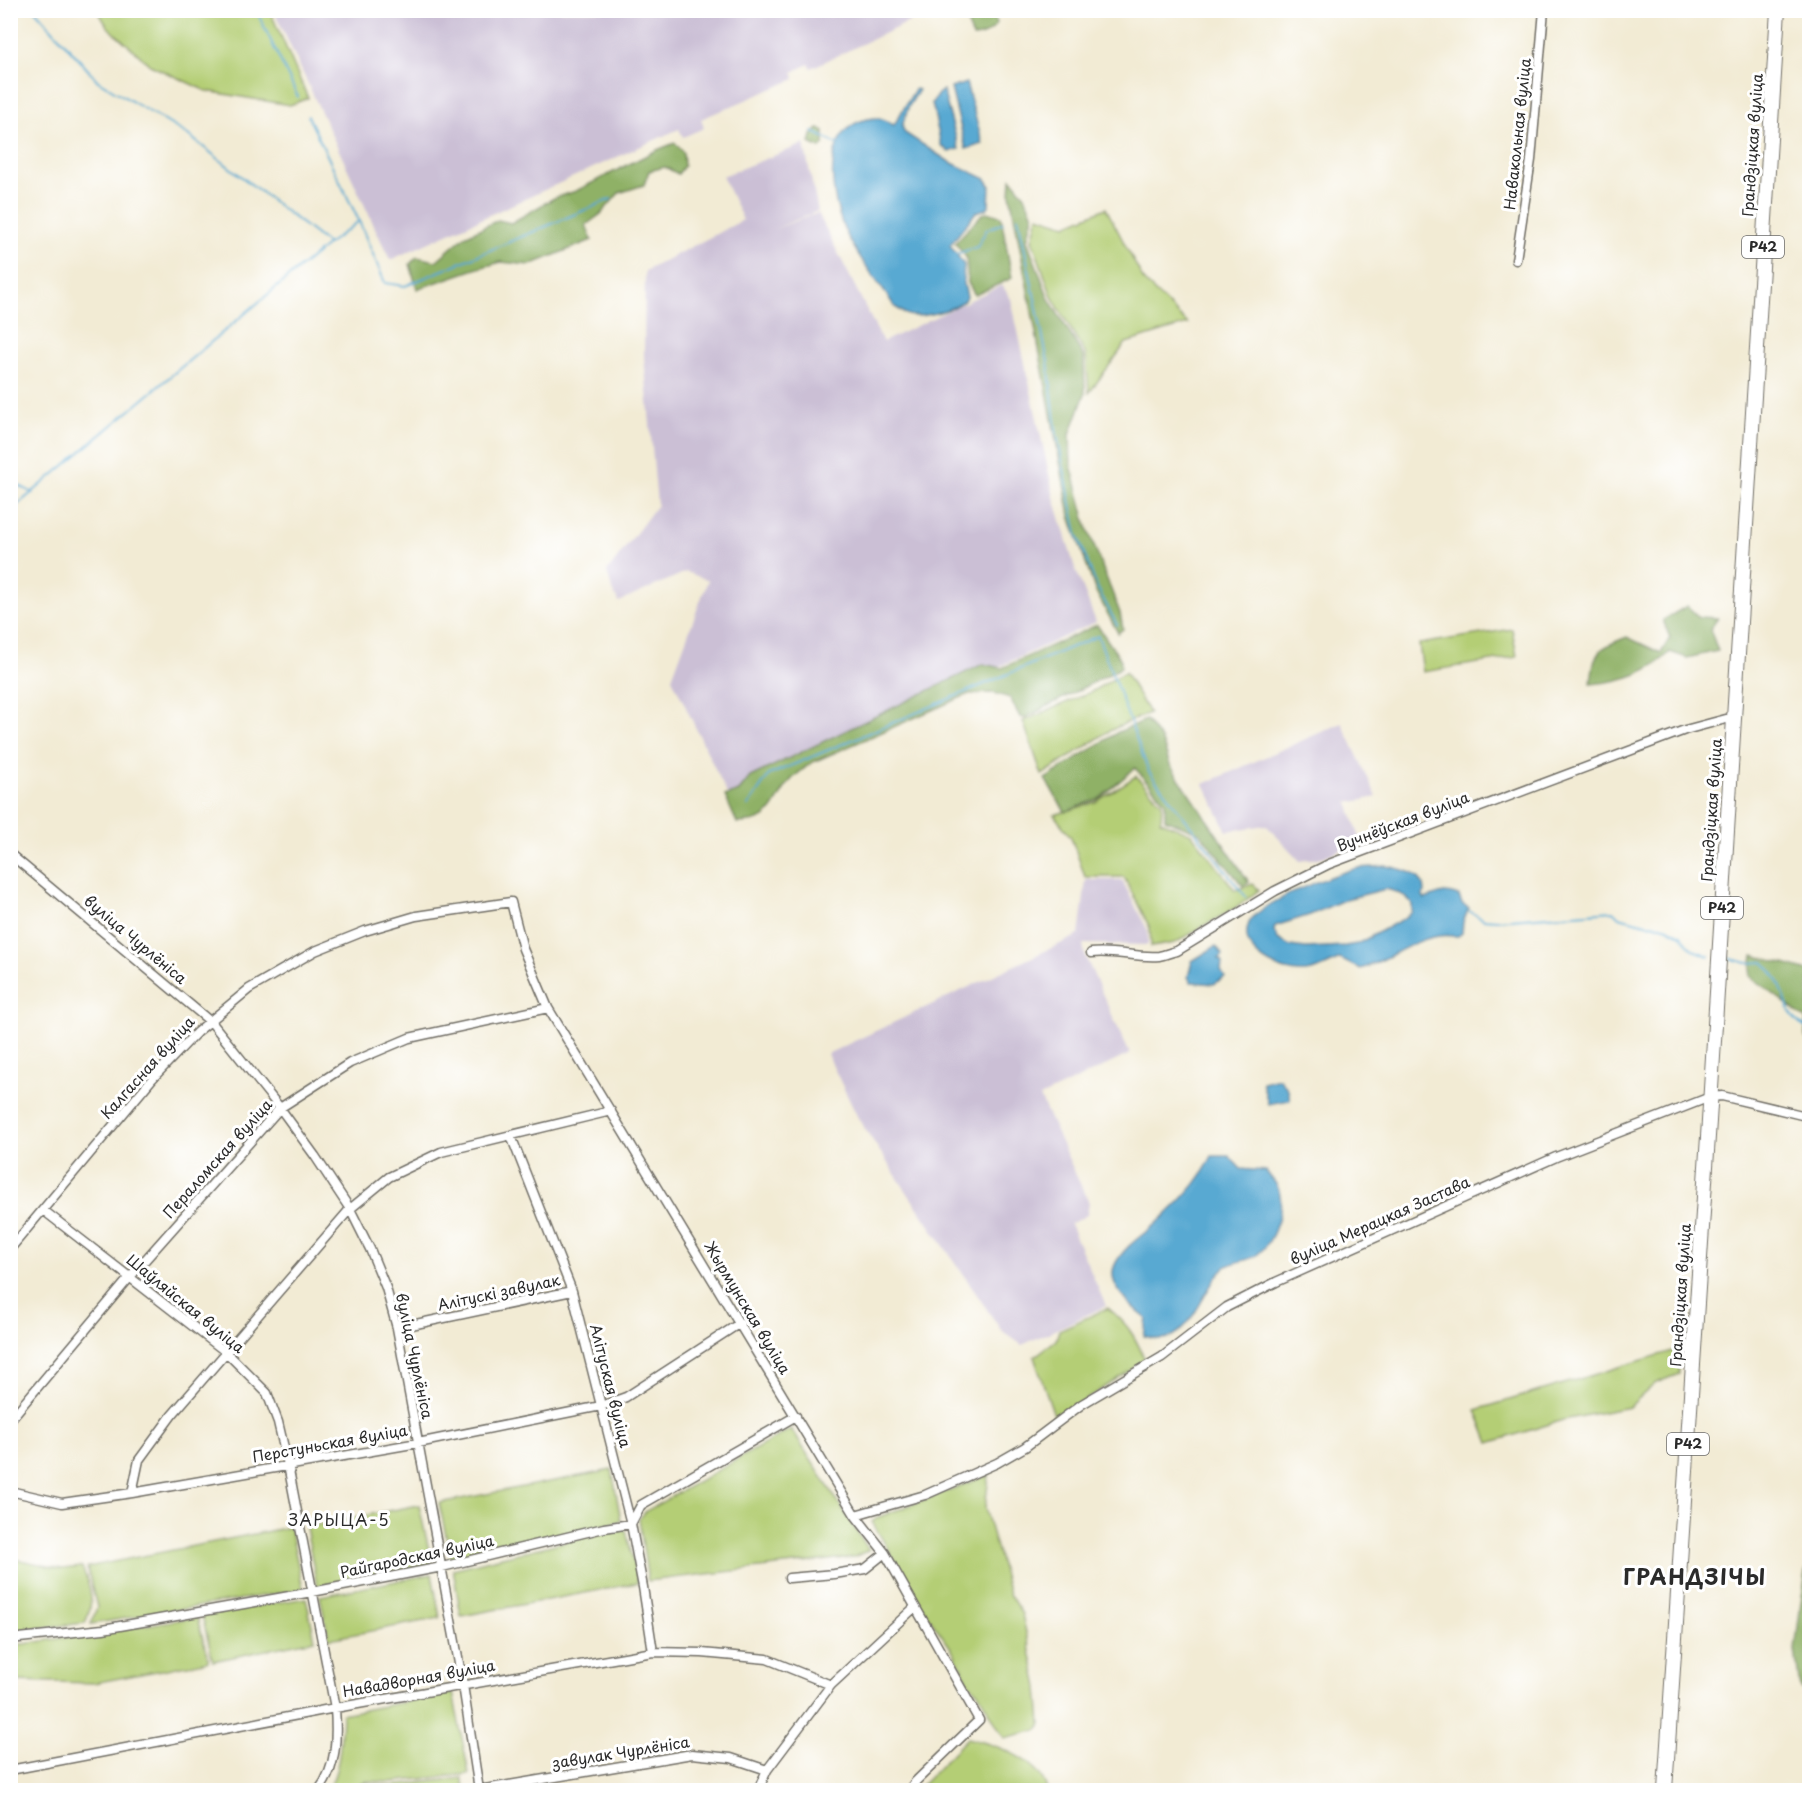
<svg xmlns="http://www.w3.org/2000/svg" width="1820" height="1801" font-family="'Playpen Sans',sans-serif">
<rect width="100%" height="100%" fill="#fff"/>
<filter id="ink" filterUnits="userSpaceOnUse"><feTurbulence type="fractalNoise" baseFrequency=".0167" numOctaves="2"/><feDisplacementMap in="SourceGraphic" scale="12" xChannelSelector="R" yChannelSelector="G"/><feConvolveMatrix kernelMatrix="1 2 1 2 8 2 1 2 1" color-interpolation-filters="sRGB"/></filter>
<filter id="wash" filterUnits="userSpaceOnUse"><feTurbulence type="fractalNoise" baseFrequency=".008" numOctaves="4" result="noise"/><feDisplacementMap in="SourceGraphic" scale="24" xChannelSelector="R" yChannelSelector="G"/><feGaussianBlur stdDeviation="1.35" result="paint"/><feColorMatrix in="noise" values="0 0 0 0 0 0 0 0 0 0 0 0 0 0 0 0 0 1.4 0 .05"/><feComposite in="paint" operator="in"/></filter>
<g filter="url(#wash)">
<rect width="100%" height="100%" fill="#f2ebd4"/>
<path fill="#cbbfd5" d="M 274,11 L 912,11 L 911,21 L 811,68 L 809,64 L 793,72 L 795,79 L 701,119 L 704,128 L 683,137 L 679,129 L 390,260 Z
M 804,144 L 818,211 L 771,230 L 818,213 L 883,342 L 1002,285 L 1011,299 L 1054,497 L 1074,565 L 1096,622 L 998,667 L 984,669 L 729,798 L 672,678 L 708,580 L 686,572 L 619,602 L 613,592 L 607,572 L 657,505 L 644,356 L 645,271 L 743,220 L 722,176 Z
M 1342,723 L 1377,797 L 1348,803 L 1361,841 L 1323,857 L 1300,861 L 1266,825 L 1227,831 L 1204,784 Z
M 1086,880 L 1122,880 L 1148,931 L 1148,945 L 1083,944 L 1085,956 L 1130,1054 L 1040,1097 L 1089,1203 L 1087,1215 L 1070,1224 L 1106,1306 L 1022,1345 L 1001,1330 L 905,1189 L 859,1120 L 827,1054 L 1079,935 Z"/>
<path fill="#b4ce74" stroke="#707c50" stroke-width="1.5" d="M 98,11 L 270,11 L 308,98 L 290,105 L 206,91 L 150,65 L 107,26 Z
M 1106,208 L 1144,281 L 1188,324 L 1126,343 L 1089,393 L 1086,355 L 1052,297 L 1032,240 L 1038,216 L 1066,225 Z
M 1512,629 L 1517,657 L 1423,672 L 1419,644 Z
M 1125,672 L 1149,713 L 1109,731 L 1042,775 L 1023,721 L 1091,692 Z
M 1136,776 L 1162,803 L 1161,821 L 1192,834 L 1235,890 L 1253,884 L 1259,890 L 1240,905 L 1175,943 L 1151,947 L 1150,928 L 1124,877 L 1085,877 L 1071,837 L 1054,815 L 1096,802 Z
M 1108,1308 C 1128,1324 1135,1336 1145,1360 L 1060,1417 L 1054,1415 L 1034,1357 L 1056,1340 L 1059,1330 Z
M 1679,1349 L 1679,1374 L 1656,1383 L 1629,1407 L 1563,1420 L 1489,1443 L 1476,1410 Z
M 791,1429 L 869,1550 L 854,1557 L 648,1581 L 639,1519 L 646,1511 Z
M 612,1470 L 621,1521 L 451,1559 L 439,1503 Z
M 989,1475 L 985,1508 L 1009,1594 L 1022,1614 L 1038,1687 L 1041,1724 L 1038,1730 L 1004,1738 L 978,1692 L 969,1683 L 953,1651 L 926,1613 L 872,1522 L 879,1517 Z
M 419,1505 L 432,1564 L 317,1586 L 306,1527 Z
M 290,1527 L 303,1589 L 91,1624 L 97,1607 L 87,1567 Z
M 626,1530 L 638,1583 L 461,1616 L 453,1569 L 600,1533 Z
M 11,1558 L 62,1569 L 82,1567 C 91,1589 95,1601 85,1623 L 11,1631 Z
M 432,1574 L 440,1618 L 329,1639 L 320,1596 Z
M 306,1598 L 315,1640 L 213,1661 L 202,1615 Z
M 197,1617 L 209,1661 L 94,1683 L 11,1681 L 11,1644 L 24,1644 Z
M 453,1693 L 469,1774 L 391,1782 L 365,1781 L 351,1790 L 327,1790 C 341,1772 341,1737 342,1714 Z
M 967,1738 C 994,1744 1040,1759 1047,1790 L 917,1790 Z
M 462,1778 L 466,1790 L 356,1790 L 365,1783 L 393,1786 Z"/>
<path fill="#8fb166" stroke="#5d6e48" stroke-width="1.5" d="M 962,11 L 992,11 L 997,23 C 994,30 982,37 973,37 Z
M 819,128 L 824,131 L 824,144 L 820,148 L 810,143 L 812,135 Z
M 675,143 L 683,152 L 684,166 L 678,174 L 665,167 L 649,171 L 644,185 L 619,193 L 601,214 L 586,225 L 592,240 L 530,265 L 501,262 L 475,269 L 417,289 L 410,264 L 417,257 L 436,261 L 465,236 L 498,220 L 511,223 L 554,198 L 576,191 L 657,150 Z
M 1011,178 L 1025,196 L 1033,216 L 1027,240 L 1049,299 L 1084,357 L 1085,394 L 1070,434 L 1071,465 L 1088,530 L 1120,613 L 1123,629 L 1118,633 L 1095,590 L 1070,516 L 1010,194 Z
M 987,212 L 1001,216 L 1012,278 L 975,295 L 968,283 L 966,257 L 955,243 L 981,215 Z
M 1687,606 L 1699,617 L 1718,618 L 1710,629 L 1718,651 L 1687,658 L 1670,652 C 1649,674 1619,682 1591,684 C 1594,651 1597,649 1627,637 L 1661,653 L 1670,638 L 1663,620 Z
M 1097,625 L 1121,660 L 1121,667 L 1117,670 L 1025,718 L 1020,717 L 1010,698 L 994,693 L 969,694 L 811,763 C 805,768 798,773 792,779 C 771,803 777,823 737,823 L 725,796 L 739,791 L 750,777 L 983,664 L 1002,668 Z
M 1146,720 L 1162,741 L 1170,765 L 1249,882 L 1243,886 L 1200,833 L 1165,819 L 1165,802 L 1135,768 L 1100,798 L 1065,812 L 1045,779 L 1118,732 Z
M 1753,955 L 1809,971 L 1809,1044 L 1805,1036 L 1806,1019 L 1750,976 Z
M 1809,1556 L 1809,1695 L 1800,1689 L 1795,1650 L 1801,1602 Z"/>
<path fill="#58a9d2" stroke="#426a7e" stroke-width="1.5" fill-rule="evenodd" d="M 966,83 L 983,144 L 966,149 L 951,88 Z
M 915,89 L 919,90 L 909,106 L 902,126 L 905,133 L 948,161 L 986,179 L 990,185 L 989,206 L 986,209 L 976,212 L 950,245 L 964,265 L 963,279 L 967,297 C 960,309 920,319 908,315 C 903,313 899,309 895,307 C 880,284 861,262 848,237 C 829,200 817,119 878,118 C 885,118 889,124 894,125 Z
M 943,90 L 959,149 L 949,152 L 941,145 L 932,103 L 938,94 Z
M 1386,866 C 1403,869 1429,874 1423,897 L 1425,899 C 1442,894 1440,890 1459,896 L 1462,904 L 1469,908 L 1463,922 L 1462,933 L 1458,936 C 1452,936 1445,935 1439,936 C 1411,940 1387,961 1360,969 L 1340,959 C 1329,964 1318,971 1306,972 C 1282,975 1236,953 1249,923 C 1257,904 1337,872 1359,868 C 1368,867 1377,867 1386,866 ZM 1386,889 C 1397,892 1405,895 1412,904 L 1412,912 L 1405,918 L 1357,944 L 1345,946 L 1306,948 L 1290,946 L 1278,939 L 1274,931 L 1275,926 L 1310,915 L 1346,899 Z
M 1216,946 L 1223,955 L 1218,959 L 1222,961 L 1221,971 L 1225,977 L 1214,984 L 1191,982 L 1188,977 L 1192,961 Z
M 1279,1078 L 1288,1089 L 1290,1100 L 1268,1104 L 1262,1082 Z
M 1212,1156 L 1229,1156 L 1241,1169 L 1266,1171 C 1269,1176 1275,1181 1277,1186 C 1287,1206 1274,1241 1258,1254 C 1248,1263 1230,1260 1221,1271 C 1204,1289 1191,1337 1162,1339 C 1157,1340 1150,1337 1144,1336 L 1147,1319 C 1134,1309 1107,1286 1114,1267 C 1120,1250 1142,1235 1156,1224 C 1178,1204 1199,1184 1212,1156 Z"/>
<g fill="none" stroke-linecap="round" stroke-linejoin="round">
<path stroke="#58a9d2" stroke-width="2" d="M 35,10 L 98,81 L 188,135 L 328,244
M 256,10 L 298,97
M 308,116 L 359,221
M 813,132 L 837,144
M 1018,217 L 1048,362 L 1056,430 L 1077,534 L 1097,587 L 1117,625
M 954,255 L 977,247 L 987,229 L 1003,223
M 10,481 L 33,493
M 10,511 L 328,244 L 359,221 L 385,283 L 405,286 L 611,199
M 748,806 L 769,775 L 1098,636 L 1149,772 L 1246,897
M 1469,911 L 1483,919 L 1496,920 L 1613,911 L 1619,917 L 1646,924 L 1662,925 L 1681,935 L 1693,950 L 1709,956
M 1729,958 L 1747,963 L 1763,962 C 1768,967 1772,972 1776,977 C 1787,995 1786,1022 1810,1029"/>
</g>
</g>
<g filter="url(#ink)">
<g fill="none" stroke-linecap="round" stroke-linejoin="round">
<defs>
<path id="minor" d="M 1516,260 L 1531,160 L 1544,10
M 10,854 L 212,1023 L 280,1108 L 315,1156 L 350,1209 L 370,1249 L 386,1288 L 397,1328 L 463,1685 L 479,1790
M 1091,953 C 1114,950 1136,958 1159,956 C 1165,955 1171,952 1177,951 L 1275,891 L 1329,864 L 1685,730 L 1726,719 L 1734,720
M 511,1136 L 572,1291 L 631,1524 L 643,1587 L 653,1652
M 43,1210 L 226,1352 L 267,1393 L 278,1422 L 288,1465 L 335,1708 C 337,1736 337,1767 319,1790
M 10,1249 L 152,1079 L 197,1032 L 249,989 L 315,951 L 365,931 L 416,916 L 511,902 L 523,949 L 548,1008 L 855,1515 L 885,1553 L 979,1720 L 916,1781 L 909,1790
M 397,1328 L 572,1291
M 10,1420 L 130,1277 L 280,1108 L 350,1063 L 409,1038 L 548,1008
M 10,1491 L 62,1503 L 132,1493 L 418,1443 L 601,1406 L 626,1397 L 740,1323
M 132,1493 L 139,1460 L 172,1415 L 350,1209 L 389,1177 L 441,1152 L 611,1111
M 855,1515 L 925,1495 L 997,1463 L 1025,1447 L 1082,1404 L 1162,1357 L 1227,1307 L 1276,1282 L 1556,1157 L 1710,1097 L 1722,1096 L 1810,1117
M 789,1578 L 834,1574 L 865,1569 L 885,1553
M 10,1639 L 103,1629 L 312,1592 L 442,1567 L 604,1528 L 631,1524 L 641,1505 L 796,1416
M 10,1770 L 335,1708 L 653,1652 L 702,1653 L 767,1659 L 831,1685
M 479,1790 L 692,1754 L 731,1758 L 767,1770
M 758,1790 L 767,1770 L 831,1685 L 915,1607"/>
<path id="primary" d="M 1665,1790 L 1709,1121 L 1778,10"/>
</defs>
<use href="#minor" stroke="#716e66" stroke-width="11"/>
<use href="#primary" stroke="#716e66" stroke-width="16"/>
<use href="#minor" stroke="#fff" stroke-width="8"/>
<use href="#primary" stroke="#fff" stroke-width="14"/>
</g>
</g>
<g text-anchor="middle" stroke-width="6" stroke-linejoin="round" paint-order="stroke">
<g fill="#fff" stroke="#6b6b6b" stroke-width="1.5">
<rect x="1742" y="236" width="42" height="22" rx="4.5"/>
<rect x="1701" y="897" width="42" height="22" rx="4.5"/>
<rect x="1667" y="1433" width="42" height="22" rx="4.5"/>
</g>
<g font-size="14" font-weight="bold" fill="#2b2b2b">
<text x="1763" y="252">Р42</text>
<text x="1722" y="913">Р42</text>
<text x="1688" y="1449">Р42</text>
</g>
<g font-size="15" fill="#2b2b2b" stroke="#fff">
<text transform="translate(1518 134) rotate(-84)" y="5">Навакольная вуліца</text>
<text transform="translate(1753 145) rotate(-86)" y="5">Грандзіцкая вуліца</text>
<text transform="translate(1712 810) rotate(-86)" y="5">Грандзіцкая вуліца</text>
<text transform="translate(1403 822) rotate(-21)" y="5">Вучнёўская вуліца</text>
<text transform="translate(135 940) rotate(40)" y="5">вуліца Чурлёніса</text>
<text transform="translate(148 1068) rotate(-48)" y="5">Калгасная вуліца</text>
<text transform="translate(218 1159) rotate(-48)" y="5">Пераломская вуліца</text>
<text transform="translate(1380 1221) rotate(-24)" y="5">вуліца Мерацкая Застава</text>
<text transform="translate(499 1293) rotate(-12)" y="5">Алітускі завулак</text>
<text transform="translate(1681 1295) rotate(-86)" y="5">Грандзіцкая вуліца</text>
<text transform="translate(185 1304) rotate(39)" y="5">Шаўляйская вуліца</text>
<text transform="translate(747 1308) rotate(59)" y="5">Жырмунская вуліца</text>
<text transform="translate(414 1356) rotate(78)" y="5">вуліца Чурлёніса</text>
<text transform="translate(610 1386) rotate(76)" y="5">Алітуская вуліца</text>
<text transform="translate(330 1444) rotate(-10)" y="5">Перстуньская вуліца</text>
<text transform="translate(417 1557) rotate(-12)" y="5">Райгародская вуліца</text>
<text transform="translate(419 1679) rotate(-10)" y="5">Навадворная вуліца</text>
<text transform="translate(621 1753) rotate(-9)" y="5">завулак Чурлёніса</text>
</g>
<g font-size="16" letter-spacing="1.5" fill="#2b2b2b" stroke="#fff">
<text x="339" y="1526">ЗАРЫЦА-5</text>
</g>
<g font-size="21" font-weight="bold" letter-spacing="1.5" fill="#2b2b2b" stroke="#fff">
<text x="1695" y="1585">ГРАНДЗІЧЫ</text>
</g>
</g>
<rect width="1820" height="1801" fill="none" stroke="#fff" stroke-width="36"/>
</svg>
